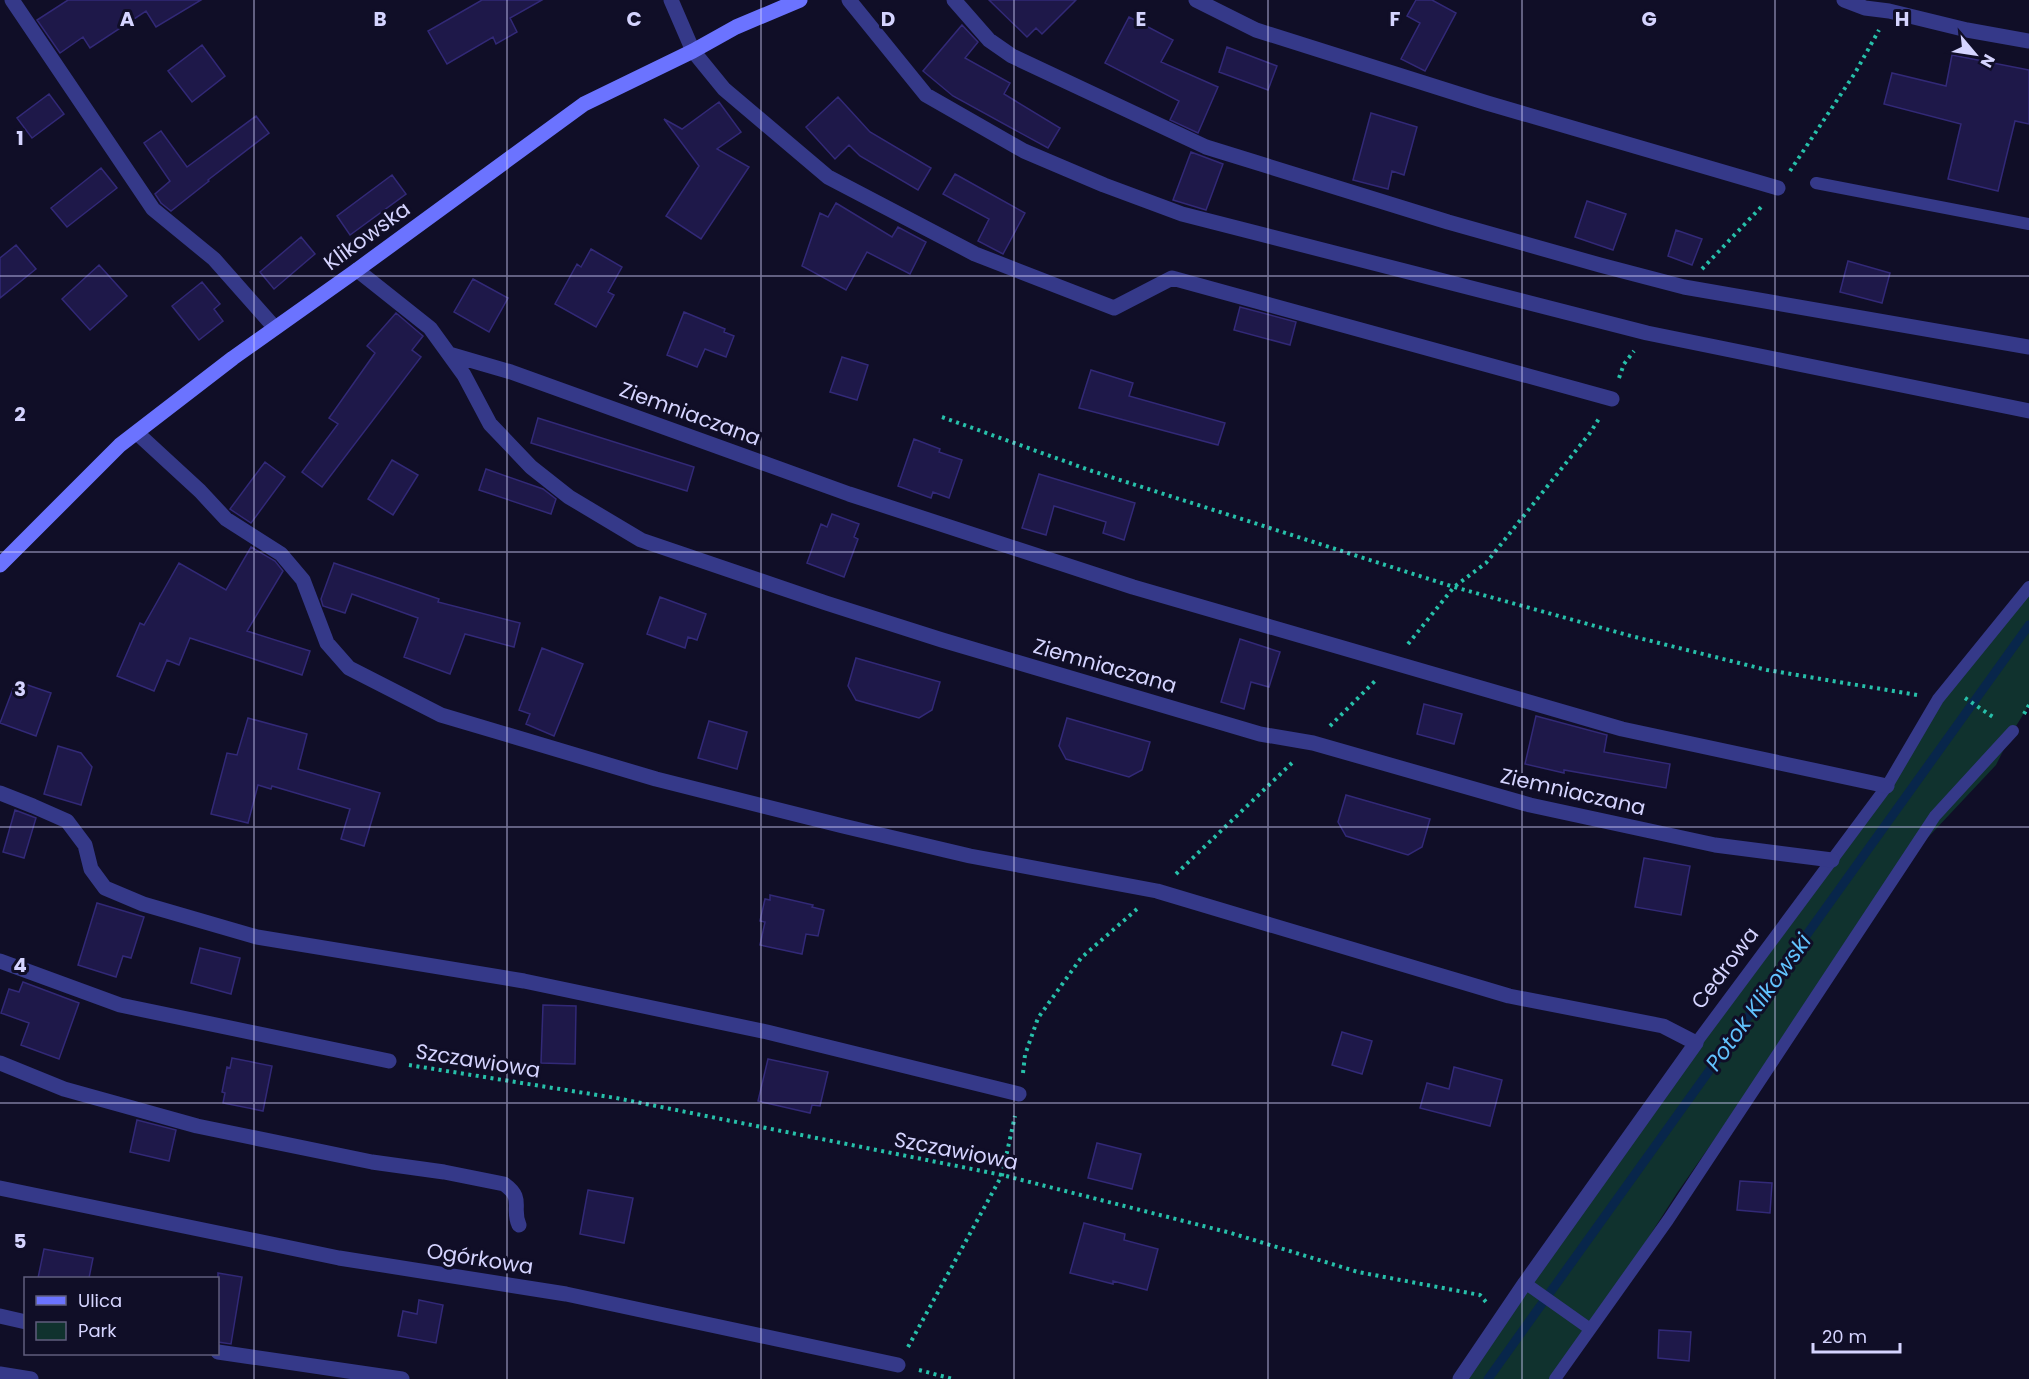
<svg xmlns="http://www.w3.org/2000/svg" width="2029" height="1379" font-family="Poppins,sans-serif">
<rect width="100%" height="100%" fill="#100e27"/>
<path fill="#10322e" d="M 2029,587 L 2029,705 L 2013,731 L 1996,765 L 1918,848 L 1677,1193 L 1590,1329 L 1553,1379 L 1460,1379 L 1812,888 L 1938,699 Z"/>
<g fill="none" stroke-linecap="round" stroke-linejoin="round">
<path stroke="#08264b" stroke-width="9" d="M 1488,1379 L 2029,625"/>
</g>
<path fill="#1e1849" stroke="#322977" stroke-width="1.5" d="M 68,0 L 201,0 L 156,27 L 146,11 L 90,48 L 83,37 L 60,53 L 37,20 Z
M 482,0 L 542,0 L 510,18 L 517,32 L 496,44 L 493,37 L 447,64 L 428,31 Z
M 989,0 L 1076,0 L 1042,34 L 1036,28 L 1027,37 Z
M 1416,0 L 1432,0 L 1456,13 L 1425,71 L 1401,59 L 1420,23 L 1407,16 Z
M 1129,17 L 1173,40 L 1161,62 L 1218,87 L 1198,133 L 1170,120 L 1179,101 L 1105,63 Z
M 962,25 L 978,42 L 965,58 L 1010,83 L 1004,94 L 1060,128 L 1048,148 L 953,96 L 923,71 Z
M 202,45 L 225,76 L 192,102 L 168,71 Z
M 1227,47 L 1277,66 L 1268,90 L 1219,72 Z
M 1952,55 L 2029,70 L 2029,124 L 2015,121 L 1998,191 L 1948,179 L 1961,124 L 1884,104 L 1892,73 L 1946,86 Z
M 49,94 L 64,114 L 32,138 L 17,118 Z
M 838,97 L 870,132 L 931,168 L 918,190 L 860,156 L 849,145 L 835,159 L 806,127 Z
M 719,102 L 741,132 L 717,149 L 749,167 L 701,239 L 666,216 L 699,166 L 664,119 L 682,129 Z
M 1371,113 L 1417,127 L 1404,175 L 1392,171 L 1388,189 L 1353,180 Z
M 256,116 L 269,133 L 208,180 L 209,181 L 171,211 L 161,203 L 155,194 L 170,181 L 144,143 L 161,131 L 187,167 Z
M 1191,152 L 1223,164 L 1206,210 L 1173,200 Z
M 101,168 L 117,188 L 67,227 L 51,208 Z
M 955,174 L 1025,213 L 1003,254 L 978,241 L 989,219 L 943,194 Z
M 392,175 L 406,194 L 350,235 L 337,216 Z
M 1587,201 L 1626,214 L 1613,250 L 1575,237 Z
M 836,203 L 892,237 L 898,227 L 926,242 L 910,274 L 867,252 L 846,290 L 802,266 L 820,213 L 828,217 Z
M 1676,230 L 1702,239 L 1692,265 L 1668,256 Z
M 301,237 L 315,254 L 274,289 L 260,272 Z
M 16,245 L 36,269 L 0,298 L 0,258 Z
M 591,249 L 622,267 L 608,292 L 614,295 L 596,327 L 555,304 L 577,264 L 581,267 Z
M 1848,261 L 1890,273 L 1882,303 L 1840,292 Z
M 99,265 L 127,296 L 90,330 L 62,299 Z
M 473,279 L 508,298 L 489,332 L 454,312 Z
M 202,282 L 220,304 L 214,309 L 223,321 L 199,340 L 172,306 Z
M 1240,307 L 1296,322 L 1290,345 L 1234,330 Z
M 684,312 L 725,329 L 724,332 L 734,336 L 726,357 L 705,349 L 697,367 L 667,355 Z
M 396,313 L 423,336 L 412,350 L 421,357 L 322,487 L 302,472 L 338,424 L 329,418 L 375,353 L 367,346 Z
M 842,357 L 868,365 L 857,400 L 830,392 Z
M 1091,370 L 1133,383 L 1129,396 L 1225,423 L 1218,445 L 1079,408 Z
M 538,418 L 694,467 L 687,491 L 531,443 Z
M 914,439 L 940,449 L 939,452 L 962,460 L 949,498 L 933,492 L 931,498 L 898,486 Z
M 392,460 L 418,475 L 393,515 L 368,499 Z
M 265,462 L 285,477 L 251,523 L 230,509 Z
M 486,469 L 543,489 L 556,499 L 551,514 L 479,490 Z
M 1039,474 L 1135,503 L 1124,540 L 1103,533 L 1106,522 L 1054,506 L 1046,535 L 1022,528 Z
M 832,514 L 859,524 L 854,537 L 858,539 L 844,577 L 807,563 L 821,524 L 827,527 Z
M 251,547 L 275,561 L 283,571 L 247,631 L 310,651 L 302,675 L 190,638 L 179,665 L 167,660 L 154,691 L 117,676 L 140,623 L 144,625 L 179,563 L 226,590 Z
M 334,563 L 439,599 L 438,602 L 520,623 L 514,647 L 465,634 L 450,674 L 404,657 L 418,618 L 352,594 L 345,613 L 323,606 L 321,599 Z
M 660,597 L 706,614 L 697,640 L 688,637 L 685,648 L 647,634 Z
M 1240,639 L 1280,652 L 1269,687 L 1251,682 L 1244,709 L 1221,702 Z
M 542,648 L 583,664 L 554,736 L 526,724 L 530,714 L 519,710 Z
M 856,658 L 940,682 L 932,710 L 919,718 L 856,700 L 848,686 Z
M 16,681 L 51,693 L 36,736 L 0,723 Z
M 1424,704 L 1462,714 L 1454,744 L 1417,734 Z
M 1536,716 L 1607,735 L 1604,752 L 1670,764 L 1666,788 L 1564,770 L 1564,773 L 1525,764 Z
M 248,718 L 307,734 L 298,769 L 380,793 L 364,846 L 341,839 L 350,809 L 272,786 L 271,789 L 258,785 L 248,823 L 211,814 L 227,753 L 237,755 Z
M 1067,718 L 1150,742 L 1142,770 L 1129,777 L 1066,759 L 1059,746 Z
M 709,721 L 747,732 L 737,769 L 698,758 Z
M 58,746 L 81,753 L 92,767 L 81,805 L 44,794 Z
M 1346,795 L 1430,819 L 1422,847 L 1408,855 L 1346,836 L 1338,822 Z
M 15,810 L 36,818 L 24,858 L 3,852 Z
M 1644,858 L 1690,866 L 1681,915 L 1635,907 Z
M 770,895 L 813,905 L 812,907 L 824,910 L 818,936 L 806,934 L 802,954 L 760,945 L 765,922 L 760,921 L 765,899 L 770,900 Z
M 97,903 L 144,917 L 131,958 L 123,956 L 116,977 L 78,965 Z
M 200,948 L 240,958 L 231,994 L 191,983 Z
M 23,982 L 79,1003 L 59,1059 L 21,1045 L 29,1023 L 1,1013 L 9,989 L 19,992 Z
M 543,1005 L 576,1006 L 575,1064 L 541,1063 Z
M 1342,1032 L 1372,1041 L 1362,1074 L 1332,1065 Z
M 232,1058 L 272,1066 L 263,1111 L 223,1103 L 225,1093 L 222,1092 L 227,1067 L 230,1068 Z
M 768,1059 L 828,1072 L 820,1106 L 812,1105 L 810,1113 L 758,1101 Z
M 1454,1067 L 1502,1080 L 1490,1126 L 1420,1108 L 1427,1083 L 1449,1089 Z
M 137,1120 L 176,1130 L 169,1161 L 130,1152 Z
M 1097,1143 L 1141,1154 L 1132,1189 L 1088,1178 Z
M 1740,1181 L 1772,1183 L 1770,1213 L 1737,1210 Z
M 588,1190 L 633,1198 L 624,1243 L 580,1234 Z
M 1084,1223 L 1125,1234 L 1124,1240 L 1158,1249 L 1147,1290 L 1113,1281 L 1113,1284 L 1070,1273 Z
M 44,1249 L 93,1258 L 89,1278 L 38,1278 Z
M 218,1273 L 242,1277 L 231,1344 L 218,1342 Z
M 419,1300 L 443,1305 L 436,1343 L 398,1336 L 403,1311 L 417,1314 Z
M 1659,1330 L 1691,1332 L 1689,1361 L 1658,1358 Z"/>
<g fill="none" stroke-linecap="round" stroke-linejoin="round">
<path stroke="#27c0aa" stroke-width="4" stroke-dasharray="3 4.5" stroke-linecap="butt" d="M 1790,171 L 1855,73 L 1879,30
M 1702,269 L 1763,205
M 1619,378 L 1624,364 L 1634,351
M 942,417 L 1092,471 L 1454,587 L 1631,636 L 1767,670 L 1917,695
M 1408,644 L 1454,587 L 1486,563 L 1590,433 L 1600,417
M 1965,698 L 1996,719
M 2024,714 L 2029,705
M 1330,726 L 1375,681
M 1176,874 L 1294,761
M 409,1065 L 616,1098 L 1002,1175 L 1231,1233 L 1358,1272 L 1480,1295 L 1486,1302
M 1023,1073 L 1025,1055 L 1038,1018 L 1081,958 L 1137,909
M 908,1347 L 1002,1175 L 1015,1116
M 919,1370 L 953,1379"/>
<path stroke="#353989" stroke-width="12" d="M 1816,183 L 2029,224
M 1696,1043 L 1887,786 L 1938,699 L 2029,587
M 1525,1283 L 1590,1329
M 1555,1379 L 1668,1220 L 1935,816 L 2013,731"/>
<path stroke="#353989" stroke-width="15" d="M 12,0 L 153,209 L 214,259 L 275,328
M 671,0 L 693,51 L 724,89 L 828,177 L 975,254 L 1114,308 L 1172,278 L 1612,399
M 849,0 L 926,95 L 1024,151 L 1104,185 L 1182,214 L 1647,333 L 2029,411
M 954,0 L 989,40 L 1012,56 L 1206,147 L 1448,222 L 1600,265 L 1684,287 L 2029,347
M 1196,0 L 1256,30 L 1487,103 L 1778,188
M 1844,0 L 1865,8 L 1889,11 L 1967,30 L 2029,41
M 357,270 L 430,328 L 464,375 L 490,424 L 531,467 L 569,497 L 641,540 L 826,603 L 942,640 L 1260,734 L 1313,743 L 1530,805 L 1715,845 L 1832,860
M 449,354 L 511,372 L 849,494 L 1133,587 L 1622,729 L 1887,786
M 137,433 L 200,491 L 226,519 L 281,554 L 303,580 L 327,643 L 349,668 L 441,715 L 656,779 L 843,826 L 970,856 L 1157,891 L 1509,996 L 1663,1026 L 1696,1043 L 1525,1283 L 1460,1379
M 0,793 L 33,806 L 67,821 L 85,845 L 91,869 L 105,888 L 143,904 L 257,937 L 524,981 L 767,1032 L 1019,1094
M 0,961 L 120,1005 L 389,1061
M 0,1063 L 64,1089 L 197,1126 L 372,1162 L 444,1172 L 504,1184 C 525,1199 511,1207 519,1225
M 0,1188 L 339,1258 L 566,1294 L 898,1365
M 0,1316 L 26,1322
M 218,1352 L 402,1379
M 0,1374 L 31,1379"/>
<path stroke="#6b73ff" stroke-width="15" d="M 0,565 L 120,445 L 233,358 L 357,270 L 584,104 L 693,51 L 736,27 L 800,0"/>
</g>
<path fill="none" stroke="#d5d4ff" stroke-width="1.5" stroke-opacity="0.55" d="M 254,0 L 254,1379M 507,0 L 507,1379M 761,0 L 761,1379M 1014,0 L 1014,1379M 1268,0 L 1268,1379M 1522,0 L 1522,1379M 1775,0 L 1775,1379M 0,276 L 2029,276M 0,552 L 2029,552M 0,827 L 2029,827M 0,1103 L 2029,1103"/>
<g text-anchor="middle" stroke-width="6" stroke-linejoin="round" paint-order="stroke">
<g font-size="21" fill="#d5d4ff" stroke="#100e27">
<text transform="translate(367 236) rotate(-36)" y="7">Klikowska</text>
<text transform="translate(690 414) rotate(20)" y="7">Ziemniaczana</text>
<text transform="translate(1105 666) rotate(16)" y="7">Ziemniaczana</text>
<text transform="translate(1573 792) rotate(13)" y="7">Ziemniaczana</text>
<text transform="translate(1725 968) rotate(-53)" y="7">Cedrowa</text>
<text transform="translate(478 1061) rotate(9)" y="7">Szczawiowa</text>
<text transform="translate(956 1151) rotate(11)" y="7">Szczawiowa</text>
<text transform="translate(480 1259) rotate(9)" y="7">Ogórkowa</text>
</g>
<g font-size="22" font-style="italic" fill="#62c3ff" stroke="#100e27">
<text transform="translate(1758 1002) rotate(-54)" y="8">Potok Klikowski</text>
</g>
</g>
<g font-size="20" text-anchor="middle" font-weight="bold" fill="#d5d4ff" stroke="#100e27" stroke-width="6" stroke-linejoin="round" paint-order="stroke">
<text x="127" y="26">A</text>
<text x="380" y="26">B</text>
<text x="634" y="26">C</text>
<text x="888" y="26">D</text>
<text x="1141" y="26">E</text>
<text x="1395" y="26">F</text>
<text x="1649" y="26">G</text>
<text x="1902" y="26">H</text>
<text x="20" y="145">1</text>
<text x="20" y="421">2</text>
<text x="20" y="696">3</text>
<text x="20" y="972">4</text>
<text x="20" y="1248">5</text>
</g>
<rect x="24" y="1277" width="195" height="78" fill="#100e27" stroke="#5f5d7d" stroke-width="1.5"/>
<rect x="36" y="1296" width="30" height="9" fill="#6b73ff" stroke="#5f5d7d" stroke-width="1.5"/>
<text x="78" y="1307" font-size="18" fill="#d5d4ff">Ulica</text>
<rect x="36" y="1322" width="30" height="18" fill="#10322e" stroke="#5f5d7d" stroke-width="1.5"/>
<text x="78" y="1337" font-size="18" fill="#d5d4ff">Park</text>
<g transform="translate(1975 54) rotate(119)" stroke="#100e27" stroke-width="4.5" paint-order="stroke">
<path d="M0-4.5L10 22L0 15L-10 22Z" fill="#d5d4ff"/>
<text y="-9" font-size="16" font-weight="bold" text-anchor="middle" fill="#d5d4ff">N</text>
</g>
<path d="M1813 1343v9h87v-9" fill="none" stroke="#d5d4ff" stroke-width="3"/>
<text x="1822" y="1343" font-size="18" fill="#d5d4ff" stroke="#100e27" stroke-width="4.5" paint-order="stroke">20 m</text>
</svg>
